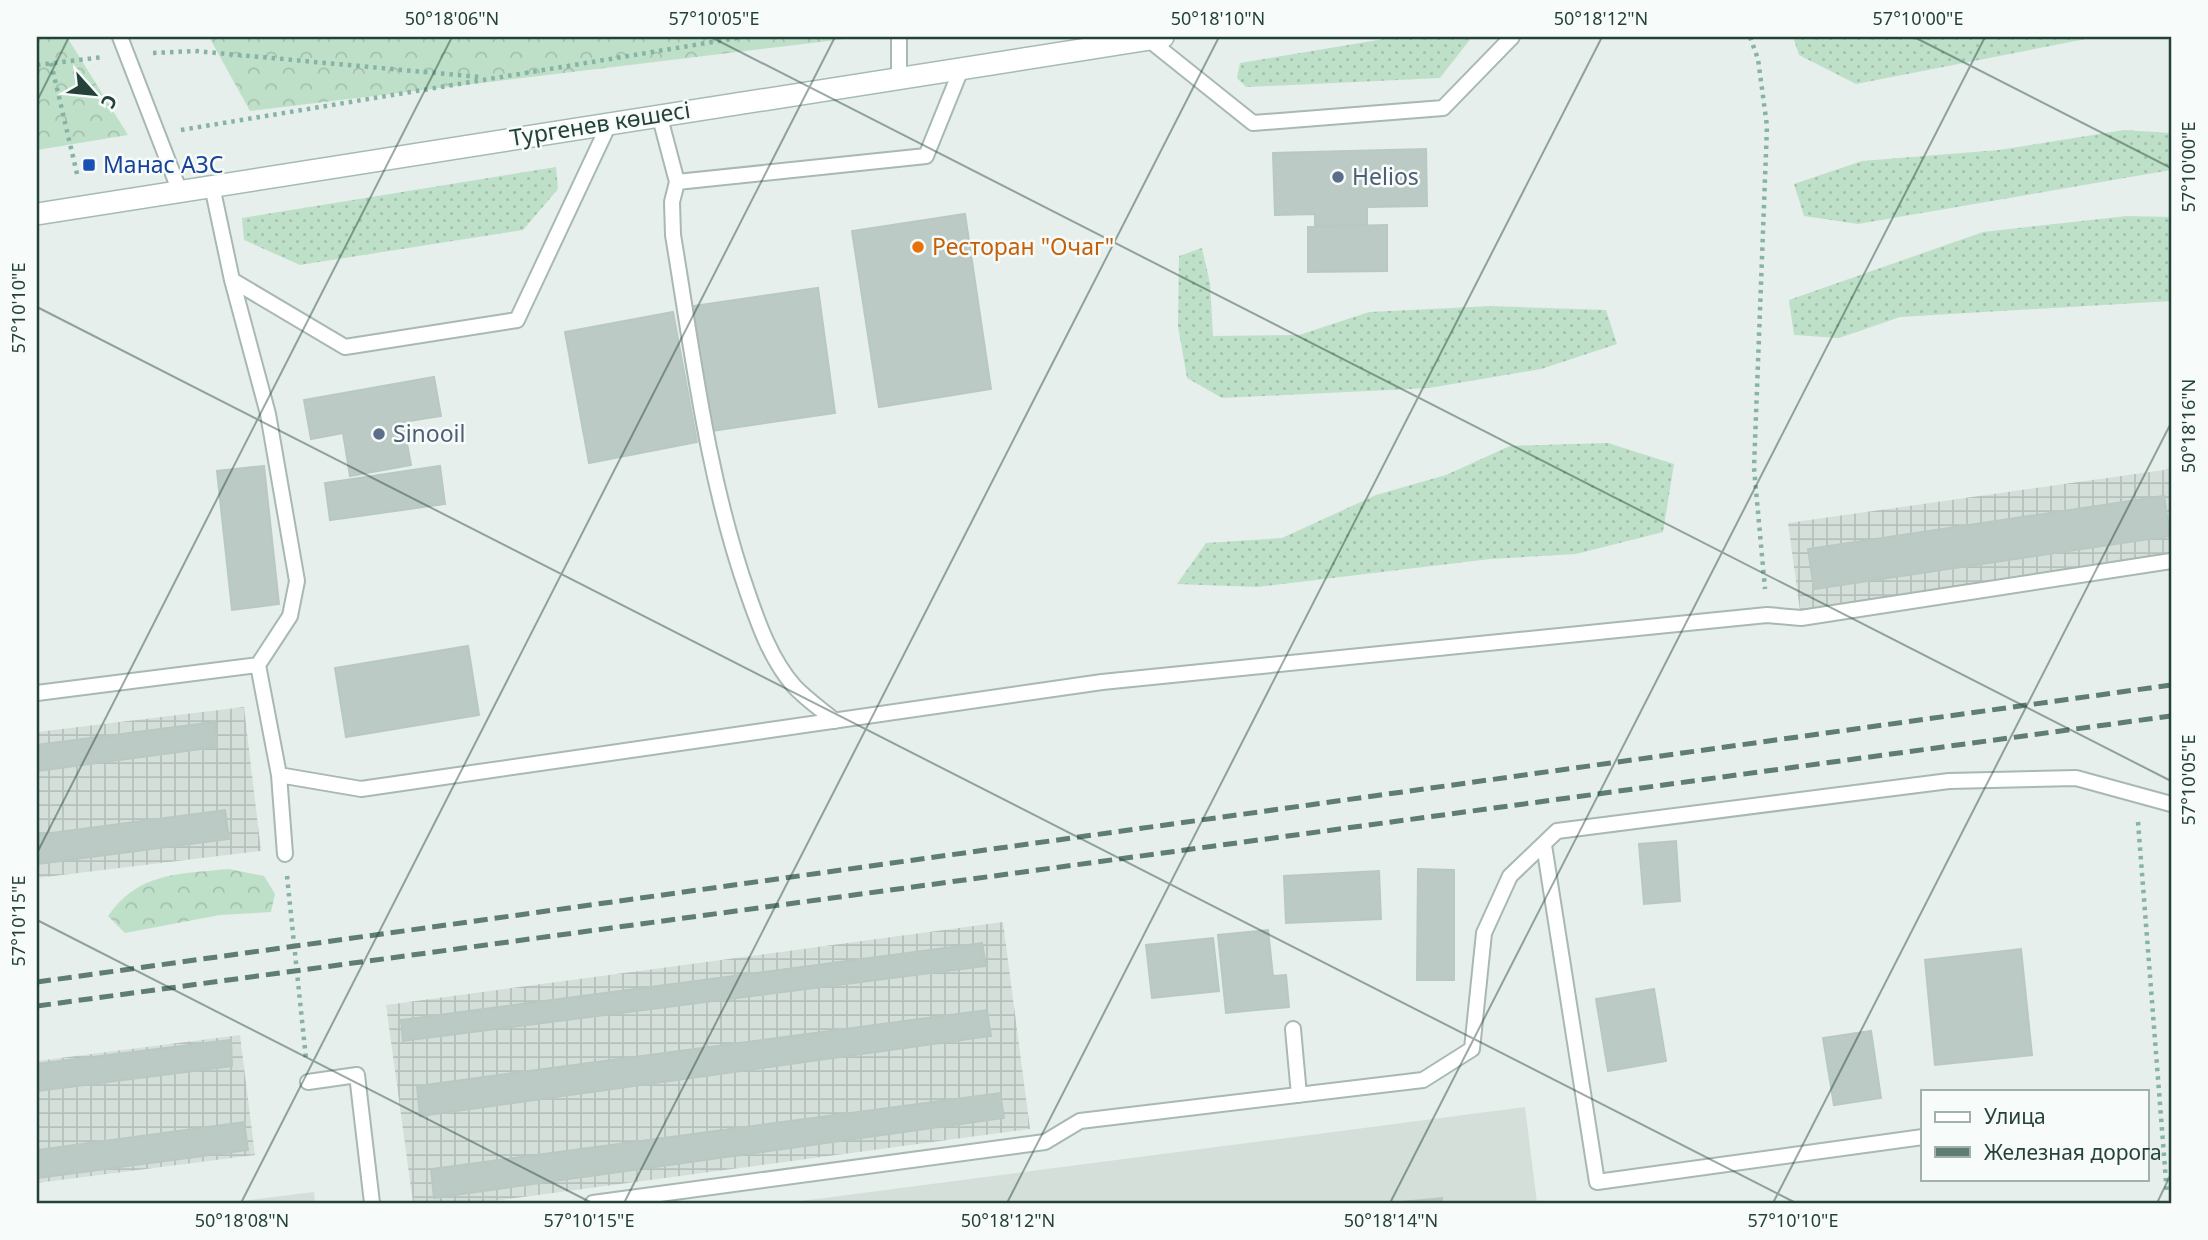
<svg xmlns="http://www.w3.org/2000/svg" width="2208" height="1240" font-family="'Noto Sans',sans-serif">
<defs>
<pattern id="industrial-grid" width="8" height="8" patternUnits="userSpaceOnUse" patternTransform="scale(1.75)"><rect width="8" height="8" fill="#d4dfda"/><path d="M0 4h8M4 0v8" fill="none" stroke="#b6c1bc"/></pattern>
<pattern id="grass-dots" width="8" height="8" patternUnits="userSpaceOnUse" patternTransform="scale(1.75)"><rect width="8" height="8" fill="#bfe0c8"/><path d="M2 2h.1M6 6h.1" fill="none" stroke="#a4c1ad" stroke-width="1.8" stroke-linecap="round"/></pattern>
<pattern id="forest-crowns" width="20" height="18" patternUnits="userSpaceOnUse" patternTransform="scale(1.75)"><rect width="20" height="18" fill="#bfe0c8"/><path d="M2 6a3 3 0 1 1 6 0M12 15a3 3 0 1 1 6 0" fill="none" stroke="#a4c1ad"/></pattern>
</defs>
<rect width="100%" height="100%" fill="#e6efeb"/>
<path fill="#d4dfda" d="M 1525,1107 L 1537,1203 L 786,1203 Z
M 314,1192 L 315,1203 L 227,1203 Z"/>
<path fill="url(#industrial-grid)" d="M 2171,469 L 2171,561 L 1801,618 L 1788,523 Z
M 244,707 L 261,851 L 37,878 L 37,732 Z
M 1003,922 L 1030,1129 L 479,1203 L 413,1203 L 386,1005 Z
M 240,1035 L 255,1155 L 37,1183 L 37,1061 Z"/>
<path fill="url(#grass-dots)" d="M 1396,37 L 1472,37 L 1440,78 L 1246,87 L 1237,78 L 1240,63 Z
M 1793,37 L 2096,37 L 1856,84 L 1799,55 Z
M 2124,130 L 2171,133 L 2171,170 L 1858,224 L 1804,216 L 1794,184 L 1862,161 L 1999,150 Z
M 556,167 L 558,189 L 523,230 L 300,265 L 244,240 L 242,218 Z
M 2127,216 L 2171,217 L 2171,301 L 1900,317 L 1839,338 L 1794,335 L 1789,300 L 1983,232 Z
M 1202,248 L 1210,283 L 1213,336 L 1299,335 L 1369,312 L 1491,306 L 1606,310 L 1617,344 L 1541,369 L 1429,388 L 1222,398 L 1187,378 L 1178,326 L 1179,256 Z
M 1608,443 L 1674,464 L 1663,532 L 1576,554 L 1490,559 L 1257,587 L 1177,584 L 1206,543 L 1282,538 L 1376,495 L 1446,475 L 1510,446 Z"/>
<path fill="url(#forest-crowns)" d="M 37,37 L 67,37 L 128,135 L 37,150 Z
M 209,37 L 861,37 L 250,111 Z
M 229,869 L 264,876 L 275,894 L 271,912 L 220,915 L 125,933 L 108,916 C 139,872 178,874 229,869 Z"/>
<path fill="#bbcac4" stroke="#b8c9c2" stroke-width="2" d="M 1426,149 L 1427,206 L 1367,207 L 1367,225 L 1315,226 L 1315,214 L 1275,215 L 1273,153 Z
M 965,214 L 991,389 L 879,407 L 852,231 Z
M 1387,225 L 1387,271 L 1308,272 L 1308,227 Z
M 818,288 L 835,413 L 711,431 L 693,306 Z
M 673,312 L 697,442 L 589,463 L 565,332 Z
M 434,377 L 441,416 L 403,422 L 411,465 L 350,476 L 343,433 L 311,439 L 304,400 Z
M 264,466 L 279,604 L 232,610 L 217,471 Z
M 440,466 L 445,504 L 330,520 L 325,483 Z
M 2164,496 L 2170,536 L 1814,589 L 1808,549 Z
M 468,646 L 479,715 L 346,737 L 335,668 Z
M 215,722 L 217,747 L 37,771 L 37,745 Z
M 225,810 L 229,839 L 37,864 L 37,835 Z
M 1676,841 L 1680,901 L 1644,904 L 1639,844 Z
M 1418,869 L 1454,870 L 1454,980 L 1417,980 Z
M 1379,871 L 1381,919 L 1286,923 L 1284,876 Z
M 1268,930 L 1273,976 L 1286,975 L 1289,1007 L 1226,1013 L 1218,935 Z
M 1213,938 L 1219,991 L 1152,998 L 1146,945 Z
M 982,943 L 986,966 L 403,1041 L 401,1020 Z
M 2021,949 L 2032,1055 L 1935,1065 L 1925,960 Z
M 1654,989 L 1666,1061 L 1608,1071 L 1596,999 Z
M 987,1010 L 991,1036 L 420,1116 L 417,1086 Z
M 1871,1031 L 1881,1098 L 1834,1105 L 1823,1038 Z
M 231,1040 L 232,1066 L 37,1091 L 37,1064 Z
M 1000,1093 L 1004,1118 L 434,1198 L 431,1169 Z
M 244,1122 L 248,1150 L 37,1178 L 37,1150 Z
M 1442,1198 L 1442,1203 L 1391,1203 Z"/>
<g fill="none" stroke-linecap="round" stroke-linejoin="round">
<defs>
<path id="lane" d="M 120,37 L 180,192
M 899,37 L 899,76
M 1148,39 L 1253,123 L 1443,108 L 1512,37
M 659,114 L 677,182 L 926,156 L 962,67
M 677,182 L 672,202 L 673,235 C 693,355 707,476 747,591 C 758,623 771,660 794,686 C 806,699 822,710 835,721
M 212,186 L 232,280 L 345,347 L 517,320 L 610,122
M 232,280 L 268,414 L 297,581 L 290,616 L 258,665 L 279,775 L 285,854
M 37,693 L 258,665
M 279,775 L 361,789 L 1102,682 L 1767,615 L 1801,618 L 2171,561
M 1544,845 L 1597,1182 L 1923,1137
M 1293,1029 L 1299,1095
M 308,1082 L 357,1075 L 372,1203
M 593,1203 L 1045,1142 L 1080,1121 L 1423,1080 L 1472,1049 L 1484,933 L 1510,876 L 1557,831 L 1949,781 L 2076,778 L 2171,804"/>
<path id="secondary" d="M 37,214 L 1163,37"/>
</defs>
<use href="#lane" stroke="#a8b8b2" stroke-width="18"/>
<use href="#secondary" stroke="#a4bbb3" stroke-width="24"/>
<path stroke="#86b3a5" stroke-width="4.5" stroke-dasharray="3.5 5" stroke-linecap="butt" d="M 1750,37 L 1758,59 L 1767,126 L 1754,468 L 1765,589
M 153,53 L 195,51 L 479,77
M 51,63 L 78,178
M 37,65 L 103,57
M 181,130 L 743,37
M 2138,822 L 2167,1194
M 287,876 L 306,1059"/>
<use href="#lane" stroke="#fff" stroke-width="14"/>
<use href="#secondary" stroke="#fff" stroke-width="21"/>
<path stroke="#5f7d75" stroke-width="5" stroke-dasharray="14 7" stroke-linecap="butt" d="M 37,982 L 2171,685
M 37,1006 L 2171,716"/>
</g>
<path fill="none" stroke="#24423a" stroke-width="2" stroke-opacity="0.45" d="M 711,37 L 2171,781M 1914,37 L 2171,168M 37,101 L 69,37M 37,307 L 1796,1203M 37,853 L 452,37M 37,920 L 592,1203M 241,1203 L 835,37M 624,1203 L 1219,37M 1007,1203 L 1602,37M 1390,1203 L 1985,37M 1773,1203 L 2171,423M 2157,1203 L 2171,1174"/>
<rect fill="#1a4fb4" stroke="#f7fbf9" stroke-width="2.5" x="82" y="158" width="14" height="14" rx="3.5"/>
<g fill="#5c6f8a" stroke="#f7fbf9" stroke-width="2.5">
<circle cx="1338" cy="177" r="7"/>
<circle cx="379" cy="434" r="7"/>
</g>
<circle fill="#e8710a" stroke="#f7fbf9" stroke-width="2.5" cx="918" cy="247" r="7"/>
<g text-anchor="middle" stroke-width="5" stroke-linejoin="round" paint-order="stroke">
<g font-size="23" fill="#24423a" stroke="#f7fbf9">
<text transform="translate(600 124) rotate(-9)" y="8">Тургенев көшесі</text>
</g>
<g font-size="23" fill="#164399" stroke="#f7fbf9" text-anchor="start">
<text x="103" y="173">Манас АЗС</text>
</g>
<g font-size="23" fill="#4e5e75" stroke="#f7fbf9" text-anchor="start">
<text x="1352" y="185">Helios</text>
<text x="393" y="442">Sinooil</text>
</g>
<g font-size="23" fill="#c56008" stroke="#f7fbf9" text-anchor="start">
<text x="932" y="255">Ресторан "Очаг"</text>
</g>
</g>
<rect width="2208" height="1240" fill="none" stroke="#f7fbf9" stroke-width="77"/>
<rect x="1921" y="1090" width="228" height="91" fill="#f7fbf9" stroke="#a3b1ad" stroke-width="2"/>
<rect x="1935" y="1112" width="35" height="10" fill="#ffffff" stroke="#a3b1ad" stroke-width="2"/>
<text x="1984" y="1124" font-size="21" fill="#24423a">Улица</text>
<rect x="1935" y="1147" width="35" height="10" fill="#5f7d75" stroke="#a3b1ad" stroke-width="2"/>
<text x="1984" y="1160" font-size="21" fill="#24423a">Железная дорога</text>
<g transform="translate(94 94) rotate(117)" stroke="#f7fbf9" stroke-width="5" paint-order="stroke">
<path d="M0-5L12 26L0 18L-12 26Z" fill="#24423a"/>
<text y="-10" font-size="19" font-weight="bold" text-anchor="middle" fill="#24423a">С</text>
</g>
<rect x="38" y="38" width="2132" height="1164" fill="none" stroke="#24423a" stroke-width="2.5"/>
<g font-size="18" text-anchor="middle" fill="#24423a">
<text x="452" y="25">50°18'06"N</text>
<text x="714" y="25">57°10'05"E</text>
<text x="1218" y="25">50°18'10"N</text>
<text x="1601" y="25">50°18'12"N</text>
<text x="1918" y="25">57°10'00"E</text>
<text transform="translate(2189 167) rotate(-90)" y="6">57°10'00"E</text>
<text transform="translate(19 308) rotate(-90)" y="6">57°10'10"E</text>
<text transform="translate(2189 426) rotate(-90)" y="6">50°18'16"N</text>
<text transform="translate(2189 780) rotate(-90)" y="6">57°10'05"E</text>
<text transform="translate(19 921) rotate(-90)" y="6">57°10'15"E</text>
<text x="242" y="1227">50°18'08"N</text>
<text x="589" y="1227">57°10'15"E</text>
<text x="1008" y="1227">50°18'12"N</text>
<text x="1391" y="1227">50°18'14"N</text>
<text x="1793" y="1227">57°10'10"E</text>
</g>
</svg>
